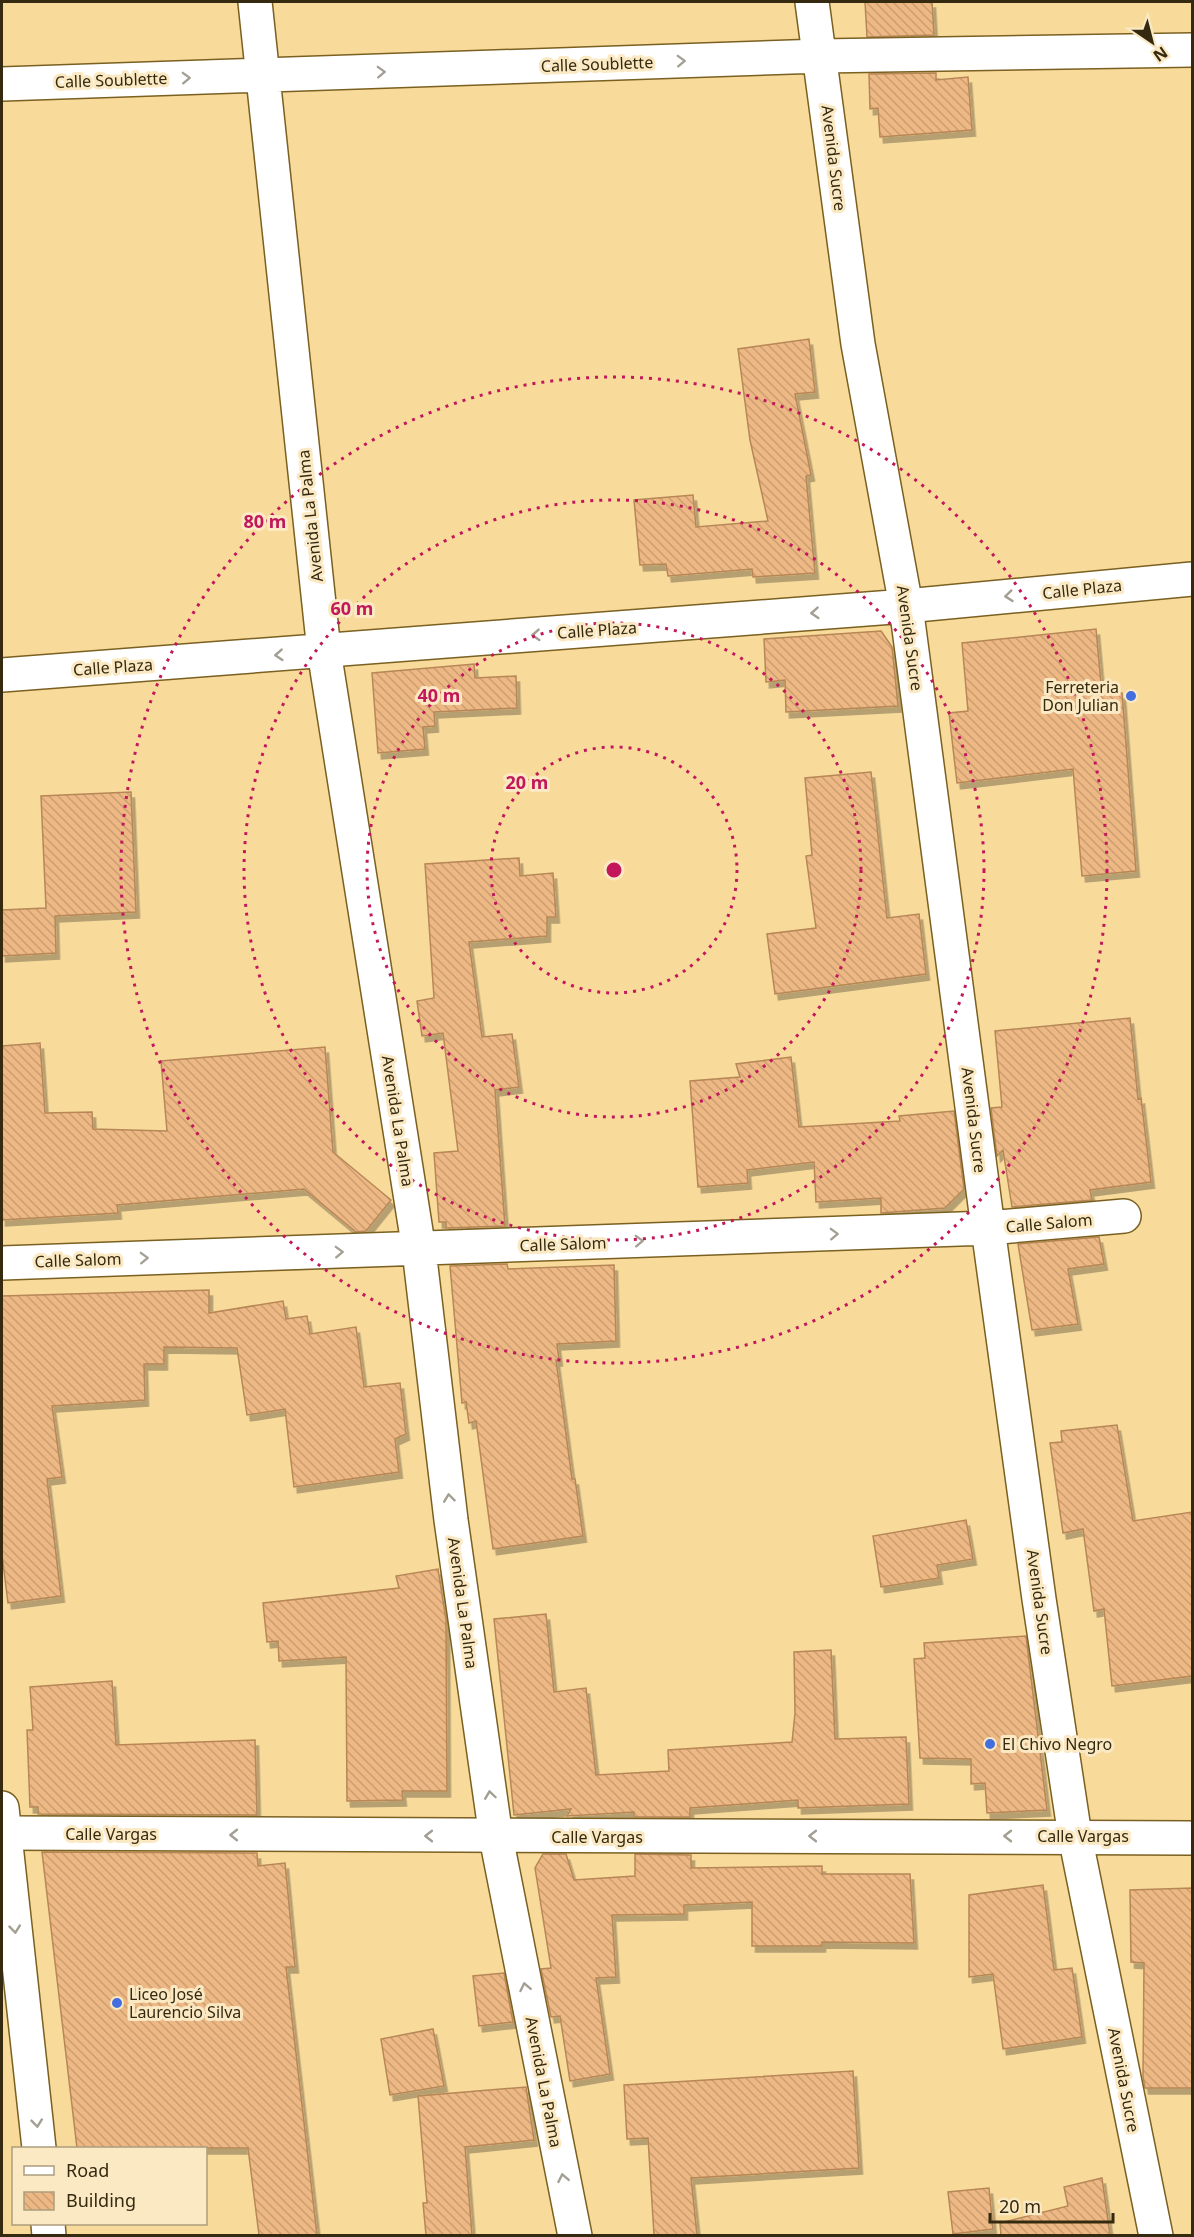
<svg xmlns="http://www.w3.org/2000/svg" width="1194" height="2237" font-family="'Noto Sans',sans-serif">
<defs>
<pattern id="building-back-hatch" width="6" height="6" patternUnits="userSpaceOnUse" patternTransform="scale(1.5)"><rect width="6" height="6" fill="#edb884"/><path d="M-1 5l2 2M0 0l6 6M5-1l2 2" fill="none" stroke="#cc9e71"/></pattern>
<filter id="shadow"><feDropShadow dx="3.5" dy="6" stdDeviation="0" flood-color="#0004"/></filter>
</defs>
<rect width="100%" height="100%" fill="#f8da9b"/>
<path fill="url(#building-back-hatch)" stroke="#b78757" stroke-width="1.5" filter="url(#shadow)" d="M 865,2 L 932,2 L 934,35 L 867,37 Z
M 936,73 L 936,80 L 968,77 L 972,130 L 880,137 L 878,108 L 870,109 L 869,74 Z
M 809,339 L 815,392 L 795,394 L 811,475 L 806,476 L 815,573 L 753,577 L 752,569 L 668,576 L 666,564 L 640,565 L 634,500 L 693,495 L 696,527 L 768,521 L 750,440 L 738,349 Z
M 1096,629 L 1102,694 L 1122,693 L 1136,871 L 1082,876 L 1073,769 L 957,783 L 949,713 L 968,711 L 962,643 Z
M 881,631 L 892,647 L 898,706 L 786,712 L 785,680 L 766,682 L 764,639 Z
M 474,664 L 475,678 L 516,676 L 517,708 L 434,712 L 435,726 L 423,727 L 425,749 L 378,753 L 372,673 Z
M 871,772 L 887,918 L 919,914 L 926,974 L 775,994 L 767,934 L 816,928 L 806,856 L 812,855 L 805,778 Z
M 131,792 L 136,912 L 55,916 L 56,953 L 2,956 L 2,910 L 46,908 L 41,796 Z
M 519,858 L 520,876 L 553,873 L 556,917 L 547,917 L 547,936 L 469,942 L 482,1037 L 512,1034 L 519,1087 L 495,1090 L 505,1226 L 446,1228 L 446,1222 L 439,1222 L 434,1153 L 458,1151 L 443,1033 L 422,1036 L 417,1001 L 434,998 L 425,864 Z
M 1130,1018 L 1138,1099 L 1141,1098 L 1151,1182 L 1090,1190 L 1092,1200 L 1012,1207 L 1003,1150 L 997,1156 L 991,1108 L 1002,1107 L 995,1031 Z
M 40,1043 L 45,1113 L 92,1112 L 93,1129 L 167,1131 L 161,1061 L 325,1047 L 333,1152 L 391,1200 L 366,1231 L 356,1232 L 304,1189 L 117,1205 L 118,1213 L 2,1220 L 2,1046 Z
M 791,1057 L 799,1127 L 900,1121 L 899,1116 L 954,1111 L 964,1189 L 945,1208 L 881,1213 L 881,1198 L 816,1202 L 814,1162 L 747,1170 L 748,1183 L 698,1187 L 690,1081 L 740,1077 L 736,1064 Z
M 1099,1237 L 1104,1264 L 1068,1269 L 1078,1324 L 1032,1330 L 1018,1244 Z
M 507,1264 L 508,1269 L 614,1265 L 616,1341 L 557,1344 L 559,1360 L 556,1360 L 572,1479 L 575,1479 L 583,1536 L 493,1549 L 476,1421 L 469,1423 L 466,1402 L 462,1403 L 450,1266 Z
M 209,1290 L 209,1313 L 283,1301 L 286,1319 L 307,1316 L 310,1334 L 356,1327 L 364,1387 L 400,1383 L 406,1434 L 395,1439 L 399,1472 L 294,1487 L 285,1409 L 247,1415 L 237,1348 L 164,1347 L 164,1364 L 144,1364 L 145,1400 L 52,1406 L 62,1477 L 47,1479 L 61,1596 L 8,1603 L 2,1555 L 2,1296 Z
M 1117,1425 L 1133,1521 L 1192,1512 L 1192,1676 L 1112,1686 L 1104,1609 L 1094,1611 L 1083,1529 L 1063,1533 L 1050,1443 L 1062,1442 L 1061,1431 Z
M 966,1520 L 973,1559 L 937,1565 L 939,1578 L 881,1587 L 873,1536 Z
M 438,1569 L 446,1620 L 447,1791 L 402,1791 L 403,1800 L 347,1801 L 346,1657 L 279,1661 L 278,1641 L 267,1642 L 263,1603 L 399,1588 L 396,1576 Z
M 546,1614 L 554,1692 L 586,1688 L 596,1775 L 669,1771 L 668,1750 L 792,1742 L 795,1713 L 794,1652 L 831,1650 L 835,1739 L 906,1737 L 909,1804 L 798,1808 L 798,1800 L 690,1808 L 690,1817 L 634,1817 L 634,1812 L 567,1816 L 571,1809 L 514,1815 L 494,1619 Z
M 1026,1636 L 1047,1810 L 987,1813 L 985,1783 L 971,1784 L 971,1759 L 920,1758 L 914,1659 L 925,1658 L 924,1643 Z
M 112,1681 L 116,1745 L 255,1740 L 257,1815 L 38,1814 L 38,1807 L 30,1807 L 27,1730 L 33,1730 L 30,1687 Z
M 42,1852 L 257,1853 L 258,1866 L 285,1863 L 295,1967 L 286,1967 L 317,2235 L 259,2235 L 248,2148 L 77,2148 Z
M 543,1854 L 566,1854 L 574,1880 L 635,1876 L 635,1854 L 691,1855 L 691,1868 L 822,1866 L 822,1874 L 910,1874 L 914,1943 L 822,1942 L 822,1946 L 752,1946 L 752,1902 L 684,1905 L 684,1914 L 612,1915 L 616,1977 L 596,1978 L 610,2074 L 570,2081 L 560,2016 L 551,2017 L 541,1969 L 551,1968 L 535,1868 Z
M 1043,1885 L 1054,1970 L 1072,1968 L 1082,2037 L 1003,2049 L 993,1974 L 969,1977 L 969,1895 Z
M 1192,1888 L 1192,2088 L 1145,2088 L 1143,2076 L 1144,1963 L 1131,1962 L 1130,1890 Z
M 504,1973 L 513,2022 L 479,2026 L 473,1976 Z
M 433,2029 L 444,2086 L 390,2095 L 381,2039 Z
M 853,2071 L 859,2168 L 691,2178 L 697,2235 L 654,2235 L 648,2138 L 627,2139 L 624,2085 Z
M 526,2087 L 534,2140 L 465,2147 L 472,2235 L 426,2235 L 423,2203 L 427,2203 L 418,2096 Z
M 1102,2178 L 1110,2235 L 1001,2235 L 1000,2223 L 1068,2206 L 1064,2187 Z
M 989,2188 L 993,2229 L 953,2234 L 948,2192 Z"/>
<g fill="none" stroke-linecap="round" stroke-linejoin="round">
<defs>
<path id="minor" d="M 255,2 L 324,651 L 419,1250 L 451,1520 L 496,1837 L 575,2236
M 812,2 L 858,344 L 906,606 L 988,1228 L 1039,1599 L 1075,1836 L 1156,2236
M 2,84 L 821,56 L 1192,50
M 2,675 L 906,606 L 1192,579
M 2,1263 L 988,1228 L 1124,1216
M 2,1808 L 39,2148
M 48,2224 L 49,2236"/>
<path id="tertiary" d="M 2,1833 L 1192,1838"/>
</defs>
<use href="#minor" stroke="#7a6021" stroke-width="36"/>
<use href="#tertiary" stroke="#7a6021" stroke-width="36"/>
<use href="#minor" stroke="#fff" stroke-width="33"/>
<use href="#tertiary" stroke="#fff" stroke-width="33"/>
</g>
<defs><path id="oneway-chevron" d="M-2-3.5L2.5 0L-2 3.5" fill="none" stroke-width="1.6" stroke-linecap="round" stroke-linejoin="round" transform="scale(1.5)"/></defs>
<g stroke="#a49f93">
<use href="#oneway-chevron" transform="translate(681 61) rotate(-2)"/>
<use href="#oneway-chevron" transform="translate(381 72) rotate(-2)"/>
<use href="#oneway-chevron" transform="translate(186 78) rotate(-2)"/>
<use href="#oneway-chevron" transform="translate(1009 596) rotate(174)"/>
<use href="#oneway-chevron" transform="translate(815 613) rotate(176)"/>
<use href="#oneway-chevron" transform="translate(536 635) rotate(176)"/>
<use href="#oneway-chevron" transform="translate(279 655) rotate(176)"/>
<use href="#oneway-chevron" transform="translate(834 1234) rotate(-2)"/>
<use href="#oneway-chevron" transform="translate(639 1241) rotate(-2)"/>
<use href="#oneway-chevron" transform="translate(339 1252) rotate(-2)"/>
<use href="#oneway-chevron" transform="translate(144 1258) rotate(-2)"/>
<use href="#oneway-chevron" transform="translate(449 1498) rotate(-97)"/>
<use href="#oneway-chevron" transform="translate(490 1795) rotate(-98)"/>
<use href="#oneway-chevron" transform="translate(234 1835) rotate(-180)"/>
<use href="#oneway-chevron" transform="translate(429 1836) rotate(-180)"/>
<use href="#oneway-chevron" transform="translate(813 1836) rotate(180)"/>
<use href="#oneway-chevron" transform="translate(1008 1836) rotate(180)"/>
<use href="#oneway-chevron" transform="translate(15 1929) rotate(84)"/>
<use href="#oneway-chevron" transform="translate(525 1987) rotate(-101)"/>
<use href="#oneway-chevron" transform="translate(37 2123) rotate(84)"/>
<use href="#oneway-chevron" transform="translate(563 2178) rotate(-101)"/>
</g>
<g fill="none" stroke="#c2185b" stroke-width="3" stroke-dasharray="3 6">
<circle cx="614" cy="870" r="123"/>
<circle cx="614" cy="870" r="247"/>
<circle cx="614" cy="870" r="370"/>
<circle cx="614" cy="870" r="493"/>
</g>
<g fill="#426edf" stroke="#fbe9c4" stroke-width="2">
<circle cx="1131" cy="696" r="6"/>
<circle cx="990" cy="1744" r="6"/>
<circle cx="117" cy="2003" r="6"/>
</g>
<g text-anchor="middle" stroke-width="6" stroke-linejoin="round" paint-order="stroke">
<g font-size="16" fill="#352a10" stroke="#fbe9c4">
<text transform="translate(597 64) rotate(-2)" y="6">Calle Soublette</text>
<text transform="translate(111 80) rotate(-2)" y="6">Calle Soublette</text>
<text transform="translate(834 158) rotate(83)" y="6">Avenida Sucre</text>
<text transform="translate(310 516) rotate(-96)" y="6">Avenida La Palma</text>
<text transform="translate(1082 589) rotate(-6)" y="6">Calle Plaza</text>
<text transform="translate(597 630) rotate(-4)" y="6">Calle Plaza</text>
<text transform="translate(910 638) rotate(82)" y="6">Avenida Sucre</text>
<text transform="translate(113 667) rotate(-4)" y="6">Calle Plaza</text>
<text transform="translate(974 1120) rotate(83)" y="6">Avenida Sucre</text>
<text transform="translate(398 1121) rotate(81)" y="6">Avenida La Palma</text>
<text transform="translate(1049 1223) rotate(-5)" y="6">Calle Salom</text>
<text transform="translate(563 1244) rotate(-2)" y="6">Calle Salom</text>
<text transform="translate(78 1260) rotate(-2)" y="6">Calle Salom</text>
<text transform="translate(1040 1602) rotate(82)" y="6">Avenida Sucre</text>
<text transform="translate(463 1603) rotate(82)" y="6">Avenida La Palma</text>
<text x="111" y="1840">Calle Vargas</text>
<text x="1083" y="1842">Calle Vargas</text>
<text x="597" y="1843">Calle Vargas</text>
<text transform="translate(1124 2080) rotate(79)" y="6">Avenida Sucre</text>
<text transform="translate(544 2082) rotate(79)" y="6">Avenida La Palma</text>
</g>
<g font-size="16" fill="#352a10" stroke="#fbe9c4" text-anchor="start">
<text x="1119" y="693" text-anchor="end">Ferreteria<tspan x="1119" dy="18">Don Julian</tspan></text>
<text x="1002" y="1750">El Chivo Negro</text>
<text x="129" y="2000">Liceo José<tspan x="129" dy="18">Laurencio Silva</tspan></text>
</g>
</g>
<circle cx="614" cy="870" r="9" fill="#c2185b" stroke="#fbe9c4" stroke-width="3"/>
<g font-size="18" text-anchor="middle" font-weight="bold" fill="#c2185b" stroke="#fbe9c4" stroke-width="6" stroke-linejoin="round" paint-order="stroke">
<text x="265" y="528">80 m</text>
<text x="352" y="615">60 m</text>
<text x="439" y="702">40 m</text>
<text x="527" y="789">20 m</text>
</g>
<rect width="1194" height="2237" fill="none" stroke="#352a10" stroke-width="6"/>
<rect x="12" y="2147" width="195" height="78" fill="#fbe9c4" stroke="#ac9d7c" stroke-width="1.5"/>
<rect x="24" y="2166" width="30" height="9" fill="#ffffff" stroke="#ac9d7c" stroke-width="1.5"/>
<text x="66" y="2177" font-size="18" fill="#352a10">Road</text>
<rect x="24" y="2192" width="30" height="18" fill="url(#building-back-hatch)" stroke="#ac9d7c" stroke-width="1.5"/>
<text x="66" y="2207" font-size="18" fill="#352a10">Building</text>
<g transform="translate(1152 42) rotate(145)" stroke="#fbe9c4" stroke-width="4.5" paint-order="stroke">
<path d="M0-4.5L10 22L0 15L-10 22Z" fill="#352a10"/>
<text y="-9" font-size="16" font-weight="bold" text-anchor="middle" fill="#352a10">N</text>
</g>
<path d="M990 2213v9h123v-9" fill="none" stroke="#352a10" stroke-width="3"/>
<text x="999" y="2213" font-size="18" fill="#352a10" stroke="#fbe9c4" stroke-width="4.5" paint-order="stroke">20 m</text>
</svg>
